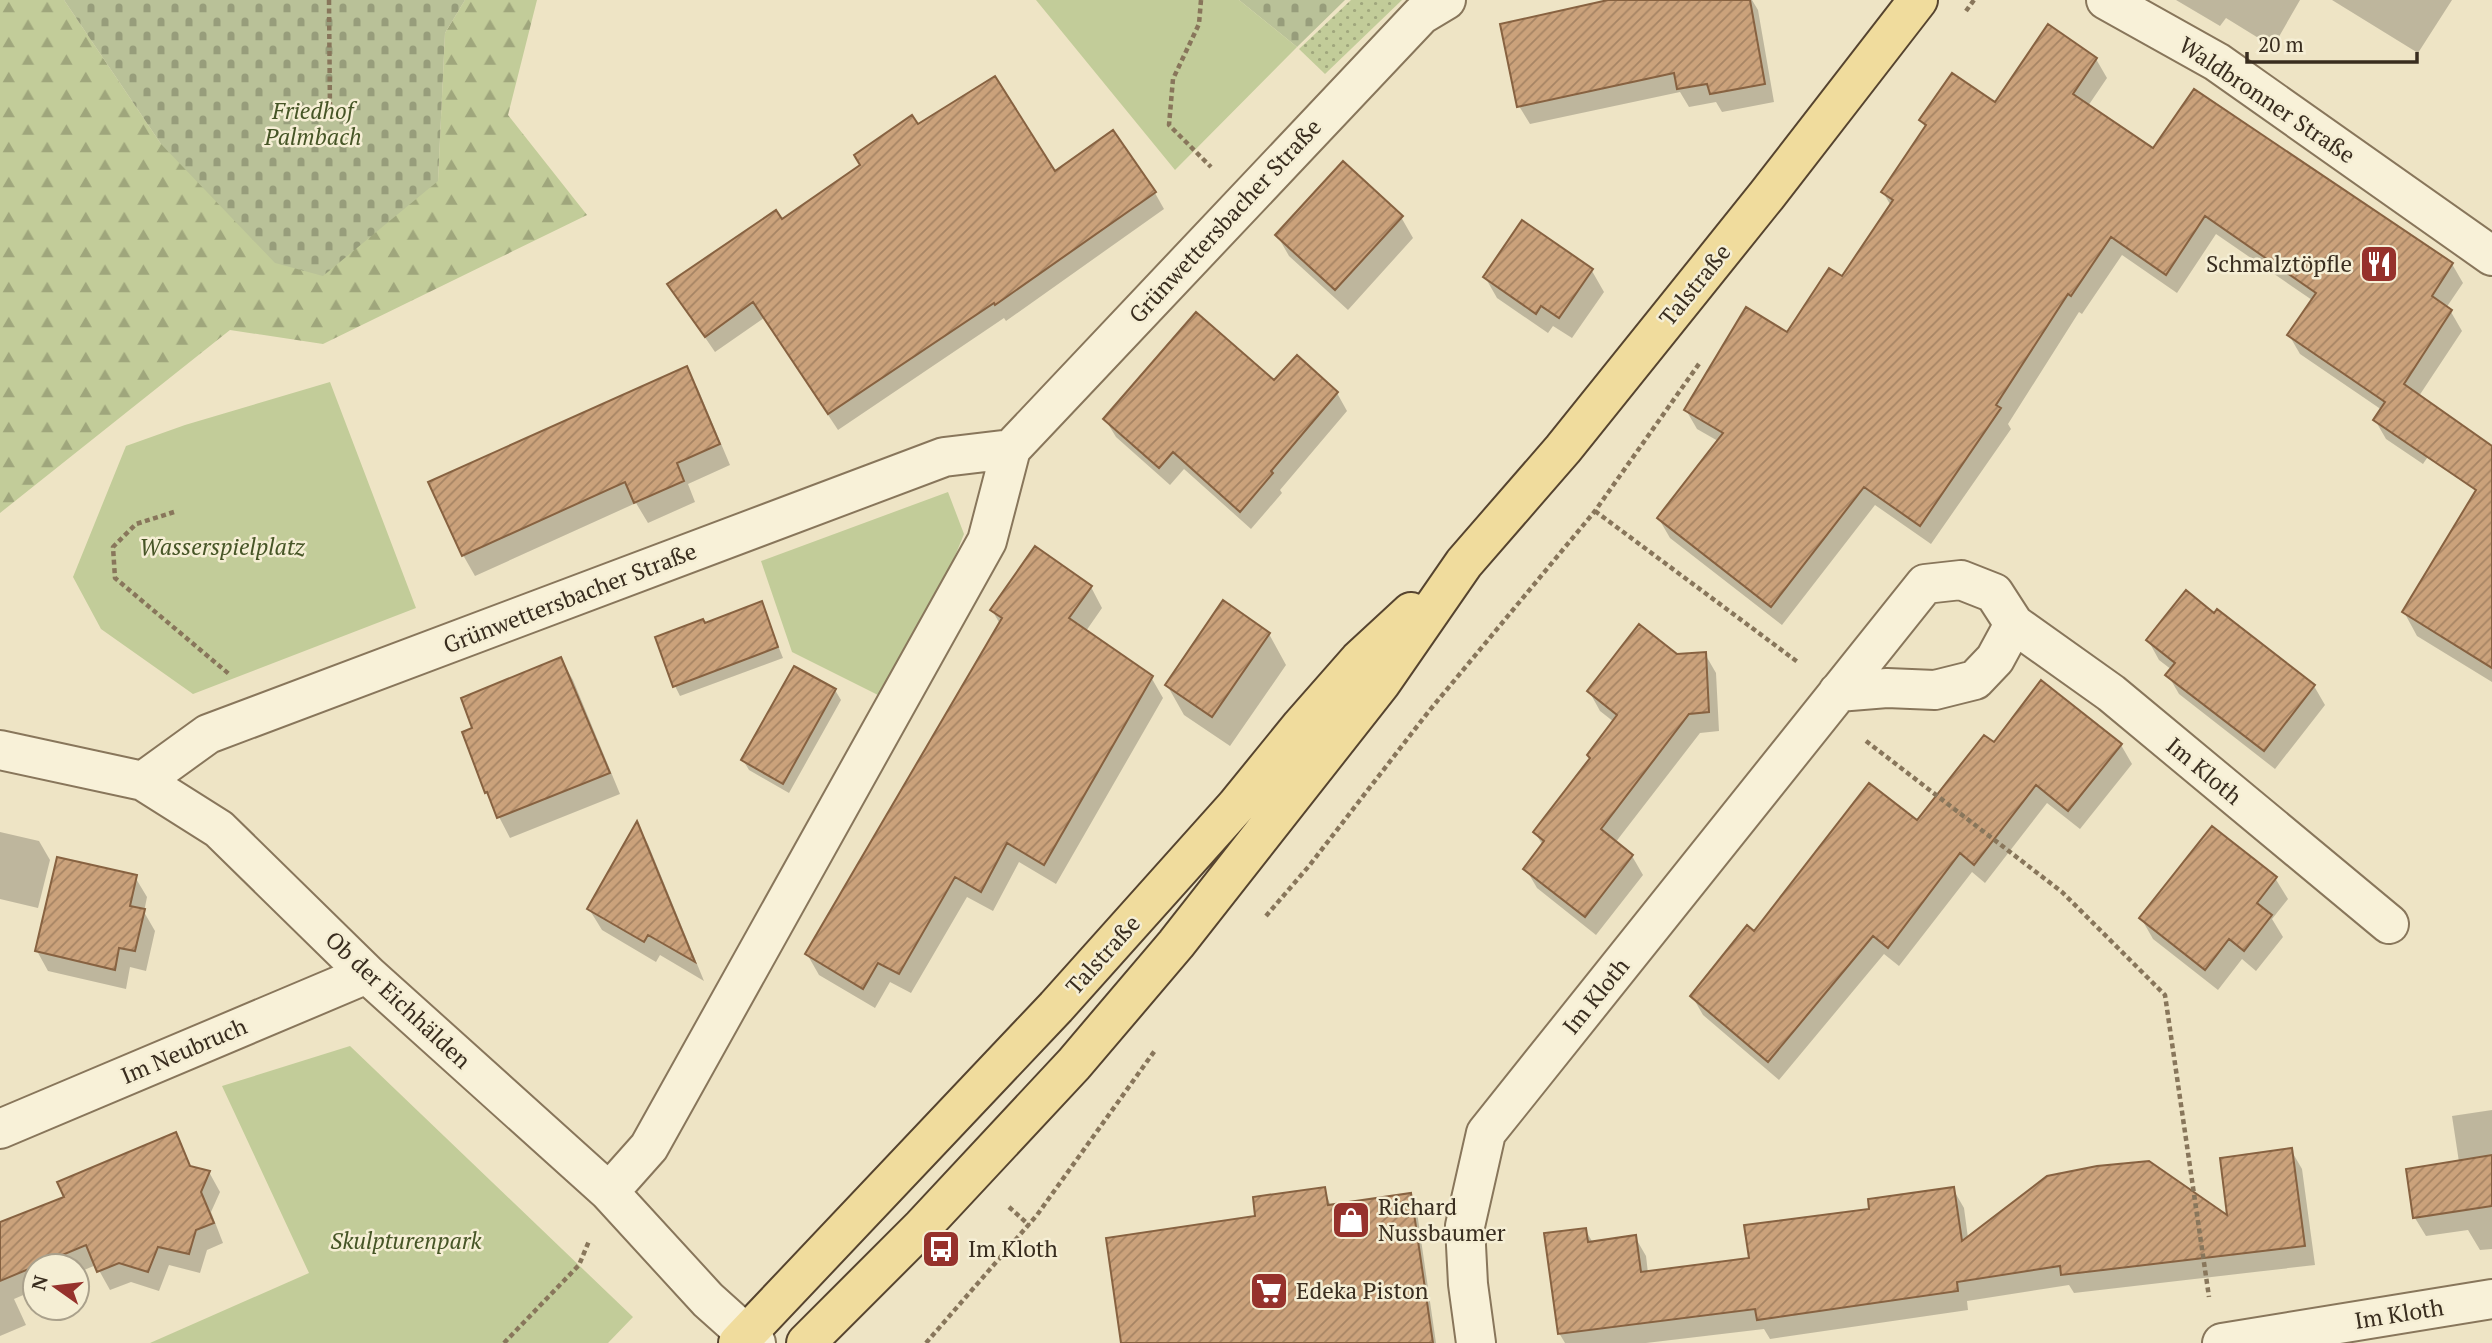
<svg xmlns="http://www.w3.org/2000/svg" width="2492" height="1343" font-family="'PT Serif',serif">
<defs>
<pattern id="grass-dots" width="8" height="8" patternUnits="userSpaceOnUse" patternTransform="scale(1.75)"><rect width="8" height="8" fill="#c2cc99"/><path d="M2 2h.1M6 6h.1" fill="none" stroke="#9fa67c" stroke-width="1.8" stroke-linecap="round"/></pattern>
<pattern id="forest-firs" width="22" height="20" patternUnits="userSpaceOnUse" patternTransform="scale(1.75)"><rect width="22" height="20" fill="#c2cc99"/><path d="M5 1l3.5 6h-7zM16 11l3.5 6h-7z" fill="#9fa67c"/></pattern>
<pattern id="cemetery-stones" width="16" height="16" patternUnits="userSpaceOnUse" patternTransform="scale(1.75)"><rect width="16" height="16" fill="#b9c198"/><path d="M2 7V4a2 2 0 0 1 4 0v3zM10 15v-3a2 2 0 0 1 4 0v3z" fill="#979d7b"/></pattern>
<pattern id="building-hatch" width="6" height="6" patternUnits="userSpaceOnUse" patternTransform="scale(1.75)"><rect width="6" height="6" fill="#cba27b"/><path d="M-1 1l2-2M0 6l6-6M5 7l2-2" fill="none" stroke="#a68464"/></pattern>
</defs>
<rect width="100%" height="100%" fill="#eee4c5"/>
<path fill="url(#grass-dots)" d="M 1351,0 L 1402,0 L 1325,74 L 1299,49 Z"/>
<path fill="url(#forest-firs)" d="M 0,0 L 64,0 L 161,144 L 438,181 L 445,33 L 465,0 L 537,0 L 508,115 L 587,215 L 323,344 L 230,330 L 0,513 Z"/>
<path fill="url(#cemetery-stones)" d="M 64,0 L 465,0 L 445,33 L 438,181 L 323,276 L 275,263 L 161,144 Z
M 1239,0 L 1345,0 L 1297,47 Z"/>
<path fill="#c2cc99" d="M 1036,0 L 1239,0 L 1297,47 L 1175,170 Z
M 330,382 L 416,608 L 193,694 L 101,629 L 73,577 L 126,446 L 185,425 Z
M 948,492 L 964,534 L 942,588 L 878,695 L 792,652 L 761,561 Z
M 350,1046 L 633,1317 L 608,1343 L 150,1343 L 309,1273 L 222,1086 Z"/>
<path fill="#0003" d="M 1616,0 L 1752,0 L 1758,10 L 1774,102 L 1722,112 L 1716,102 L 1689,107 L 1680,92 L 1530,124 L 1519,106 Z
M 2176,0 L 2300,0 L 2273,47 L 2226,18 L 2220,26 Z
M 2332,0 L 2452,0 L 2418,53 Z
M 2096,59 L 2107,78 L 2088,106 L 2154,151 L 2452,264 L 2463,283 L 2446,308 L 2451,312 L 2462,331 L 2419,396 L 2447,428 L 2423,464 L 2386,439 L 2375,420 L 2382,410 L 2300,354 L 2289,335 L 2312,300 L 2216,234 L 2177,293 L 2122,255 L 2082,314 L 2079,312 L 2008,424 L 2011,429 L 1931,544 L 1875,505 L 1782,625 L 1670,538 L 1659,519 L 1718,441 L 1697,429 L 1686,410 L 1787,334 L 1842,279 L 1891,206 L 1883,192 L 1926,129 L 1921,120 L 1995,104 Z
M 918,126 L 1055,174 L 1155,193 L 1164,209 L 1006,321 L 1004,318 L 838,430 L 764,318 L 715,352 L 669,285 L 782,221 Z
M 1401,217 L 1413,238 L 1348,310 L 1289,256 L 1277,235 Z
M 1592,271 L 1604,292 L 1572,338 L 1553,326 L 1548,333 L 1497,298 L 1485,277 Z
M 686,369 L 698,389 L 730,465 L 688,484 L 695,502 L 648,523 L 636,503 L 475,576 L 463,555 L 431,483 Z
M 1275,383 L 1337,393 L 1347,411 L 1280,490 L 1282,493 L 1251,529 L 1184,469 L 1170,485 L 1116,437 L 1105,419 Z
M 2492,469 L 2492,682 L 2417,636 L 2404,612 Z
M 1091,587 L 1102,608 L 1086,631 L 1151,677 L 1163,698 L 1056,884 L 1019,862 L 993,911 L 967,897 L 911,993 L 890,982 L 875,1008 L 819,975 L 807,954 L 1000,624 L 992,610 Z
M 761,603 L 783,658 L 680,696 L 675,686 L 705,625 Z
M 1269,634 L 1286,665 L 1230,746 L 1184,715 L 1167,685 Z
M 2148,640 L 2314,686 L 2325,705 L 2275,769 L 2179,694 L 2168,675 L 2172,670 L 2159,660 Z
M 1705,654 L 1716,673 L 1719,731 L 1700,733 L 1615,843 L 1632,856 L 1643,875 L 1596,935 L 1537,888 L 1526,869 L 1543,846 L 1535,832 L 1591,760 L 1614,722 L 1600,711 L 1589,691 L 1677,656 Z
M 561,659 L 573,680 L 620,794 L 510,838 L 486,792 L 475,730 Z
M 835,690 L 841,700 L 789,793 L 749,770 L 743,760 Z
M 2121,745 L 2132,764 L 2080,829 L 2047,803 L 1985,883 L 1972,872 L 1899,966 L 1884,954 L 1779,1080 L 1703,1015 L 1692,996 L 1754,933 L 1917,822 Z
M 637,824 L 648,844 L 704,981 L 660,955 L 656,962 L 602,930 L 589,909 Z
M 0,832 L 39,841 L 50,860 L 38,908 L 0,899 Z
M 135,877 L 147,897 L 144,912 L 155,931 L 146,971 L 130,967 L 126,989 L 48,971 L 37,951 Z
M 2275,878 L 2288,899 L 2272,919 L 2283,937 L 2256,971 L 2242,959 L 2218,990 L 2153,939 L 2141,918 Z
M 2492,1110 L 2492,1249 L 2480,1250 L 2468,1230 L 2426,1236 L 2415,1218 L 2459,1162 L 2452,1116 Z
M 175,1134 L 192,1168 L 209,1172 L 220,1192 L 211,1212 L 223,1243 L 207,1250 L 200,1273 L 169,1265 L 159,1291 L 131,1282 L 110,1290 L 96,1265 L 77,1273 L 77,1266 L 35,1266 L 35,1290 L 14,1299 L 26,1325 L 0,1336 L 0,1224 L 66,1198 Z
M 2291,1150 L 2302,1169 L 2315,1265 L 2074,1293 L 2069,1285 L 1967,1301 L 1968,1310 L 1770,1339 L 1764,1329 L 1646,1343 L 1565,1343 L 1559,1333 L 1585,1229 L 1593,1243 L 1635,1237 L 1646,1256 L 1648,1273 L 1751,1260 L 1871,1210 L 1953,1189 L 1964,1208 L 1968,1238 L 2229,1219 Z
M 1324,1189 L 1331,1206 L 1410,1195 L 1416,1205 L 1436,1343 L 1122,1343 L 1257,1218 Z"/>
<path fill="url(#building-hatch)" stroke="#876241" stroke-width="2" d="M 1608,0 L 1750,0 L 1765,84 L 1710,94 L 1707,84 L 1677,89 L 1674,73 L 1517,107 L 1500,24 Z
M 2048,24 L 2097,58 L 2073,94 L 2153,148 L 2194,89 L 2453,263 L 2432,296 L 2452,310 L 2404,384 L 2492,446 L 2492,668 L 2402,612 L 2476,490 L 2373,420 L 2385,402 L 2287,335 L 2316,293 L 2205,216 L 2166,275 L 2111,237 L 2071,296 L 2068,294 L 1996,405 L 2001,408 L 1920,526 L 1864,487 L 1771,607 L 1657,518 L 1723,433 L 1684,410 L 1746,307 L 1787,332 L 1829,268 L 1842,276 L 1893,200 L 1881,192 L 1926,125 L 1919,120 L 1952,73 L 1995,102 Z
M 995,76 L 1055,171 L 1113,130 L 1156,192 L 995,305 L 994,303 L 828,414 L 753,302 L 705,337 L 667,284 L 776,210 L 782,219 L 860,165 L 854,155 L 912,115 L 918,124 Z
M 1343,161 L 1403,216 L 1335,290 L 1275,235 Z
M 1522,220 L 1593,269 L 1559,318 L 1541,306 L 1536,314 L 1483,277 Z
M 1196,312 L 1274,380 L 1297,355 L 1338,392 L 1271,471 L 1273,473 L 1240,512 L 1173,452 L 1159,468 L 1103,419 Z
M 687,366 L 720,444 L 677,463 L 684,481 L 634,503 L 625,482 L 462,556 L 428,482 Z
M 1035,546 L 1092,586 L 1069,618 L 1153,676 L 1044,865 L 1007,843 L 981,892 L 955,877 L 899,974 L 878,963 L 863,989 L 805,954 L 1002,618 L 990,610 Z
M 2186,590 L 2214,613 L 2217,609 L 2315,685 L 2264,751 L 2165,675 L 2175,663 L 2146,640 Z
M 1223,600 L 1270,633 L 1212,717 L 1165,685 Z
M 762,601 L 778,647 L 673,687 L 655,637 L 703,619 L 705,623 Z
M 1639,624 L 1677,654 L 1706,652 L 1709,712 L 1689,714 L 1601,829 L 1633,855 L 1585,917 L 1523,869 L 1544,841 L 1533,832 L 1590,758 L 1587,755 L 1617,715 L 1587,691 Z
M 561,657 L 610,773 L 497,818 L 487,792 L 485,793 L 462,732 L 472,728 L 461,698 Z
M 794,666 L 836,689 L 783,784 L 741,760 Z
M 2041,680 L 2122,744 L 2068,811 L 2036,785 L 1974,865 L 1960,853 L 1888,948 L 1873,936 L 1768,1062 L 1690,996 L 1747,925 L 1754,931 L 1869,783 L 1917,820 L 1984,735 L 1994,742 Z
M 637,821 L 695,962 L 648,935 L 644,942 L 587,909 Z
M 2212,826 L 2277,877 L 2257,903 L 2272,915 L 2244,951 L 2229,939 L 2205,970 L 2139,918 Z
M 57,857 L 137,875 L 130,906 L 145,909 L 135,951 L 119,948 L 115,970 L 35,951 Z
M 176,1132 L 190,1166 L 210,1171 L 201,1192 L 214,1223 L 196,1230 L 189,1254 L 158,1247 L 148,1272 L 119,1263 L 97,1272 L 86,1245 L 0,1281 L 0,1222 L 64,1197 L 57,1182 Z
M 2292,1148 L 2305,1246 L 2061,1275 L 2060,1266 L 1957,1282 L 1958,1291 L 1757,1320 L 1755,1309 L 1558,1334 L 1544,1233 L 1586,1228 L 1588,1242 L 1636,1235 L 1641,1272 L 1749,1258 L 1744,1225 L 1869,1209 L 1868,1199 L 1954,1187 L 1962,1241 L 2047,1176 L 2097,1166 L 2149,1161 L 2227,1215 L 2220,1158 Z
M 2492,1155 L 2492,1206 L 2413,1218 L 2406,1169 Z
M 1325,1187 L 1328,1205 L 1411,1193 L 1433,1343 L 1121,1343 L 1106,1238 L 1255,1216 L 1253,1197 Z"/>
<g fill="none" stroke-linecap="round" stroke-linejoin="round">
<defs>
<path id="minor" d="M 2106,0 L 2217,62 L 2492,256
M 2014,624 L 2111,693 L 2389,924
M 0,750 L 143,781 L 219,829 L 367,974 L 609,1192 L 708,1300 L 756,1343
M 143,781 L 208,734 L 944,457 L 1011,449
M 0,1129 L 367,974
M 609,1192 L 649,1147 L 987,541 L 1011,449 L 1421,15 L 1446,0
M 1476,1343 L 1468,1284 L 1465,1226 L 1486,1133 L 1925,584 L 1961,580 L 1994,593 L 2014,624 L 1995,659 L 1975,680 L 1935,690 L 1887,688 L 1838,692
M 2222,1343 L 2492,1299"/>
<path id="major" d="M 738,1343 L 1056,1007 L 1236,806 L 1301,726 L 1359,660 L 1411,612
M 806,1343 L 922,1227 L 1074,1064 L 1176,944 L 1381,683 L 1464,563 L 1563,449 L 1767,195 L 1918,0"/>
</defs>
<use href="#minor" stroke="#88765b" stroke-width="42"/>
<use href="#major" stroke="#56442f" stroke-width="42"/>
<path stroke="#88765b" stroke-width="4.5" stroke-dasharray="5 3.5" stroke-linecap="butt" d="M 329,0 L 330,113
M 1201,0 L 1199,24 L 1173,79 L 1169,125 L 1211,167
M 1966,11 L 1974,0
M 1595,511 L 1799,663
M 174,512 L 136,524 L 113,547 L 115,578 L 229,674
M 1866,741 L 2062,892 L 2165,995 L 2209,1297
M 1266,916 L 1309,866 L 1429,711 L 1595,511 L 1701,361
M 1009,1207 L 1029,1225
M 504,1343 L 579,1265 L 589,1241
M 926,1343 L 1037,1215 L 1156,1049"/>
<use href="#minor" stroke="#f8f1d8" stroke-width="38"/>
<use href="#major" stroke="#f0dc9d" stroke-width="38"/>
</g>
<defs>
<symbol id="restaurant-square" viewBox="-11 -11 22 22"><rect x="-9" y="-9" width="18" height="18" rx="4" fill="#96322c" stroke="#f5eed4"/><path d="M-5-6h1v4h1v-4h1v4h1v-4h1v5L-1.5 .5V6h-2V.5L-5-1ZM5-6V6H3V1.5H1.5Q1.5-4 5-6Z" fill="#fff"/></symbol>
<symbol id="shop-square" viewBox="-11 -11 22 22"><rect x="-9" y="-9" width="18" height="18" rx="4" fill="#96322c" stroke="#f5eed4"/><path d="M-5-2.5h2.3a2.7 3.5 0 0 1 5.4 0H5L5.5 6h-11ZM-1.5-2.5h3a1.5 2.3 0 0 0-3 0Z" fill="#fff"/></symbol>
<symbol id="bus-square" viewBox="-11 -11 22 22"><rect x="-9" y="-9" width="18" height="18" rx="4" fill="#96322c" stroke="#f5eed4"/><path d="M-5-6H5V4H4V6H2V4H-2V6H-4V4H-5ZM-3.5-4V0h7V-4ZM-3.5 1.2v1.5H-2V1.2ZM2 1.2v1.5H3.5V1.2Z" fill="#fff"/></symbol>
<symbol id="supermarket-square" viewBox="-11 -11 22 22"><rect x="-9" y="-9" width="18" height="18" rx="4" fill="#96322c" stroke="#f5eed4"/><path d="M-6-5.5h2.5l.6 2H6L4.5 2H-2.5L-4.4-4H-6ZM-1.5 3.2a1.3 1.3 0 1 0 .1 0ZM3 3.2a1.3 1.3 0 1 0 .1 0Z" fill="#fff"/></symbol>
</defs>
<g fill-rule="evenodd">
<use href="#restaurant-square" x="2357" y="242" width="44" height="44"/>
<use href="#shop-square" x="1329" y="1198" width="44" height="44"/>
<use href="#bus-square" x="919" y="1227" width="44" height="44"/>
<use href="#supermarket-square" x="1247" y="1269" width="44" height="44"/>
</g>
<g text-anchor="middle" stroke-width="5" stroke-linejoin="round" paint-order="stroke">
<g font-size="23" fill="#392d1f" stroke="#f5eed4">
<text transform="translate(2267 100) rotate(34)" y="8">Waldbronner Straße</text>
<text transform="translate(1225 221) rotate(-47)" y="8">Grünwettersbacher Straße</text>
<text transform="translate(1695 285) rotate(-51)" y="8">Talstraße</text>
<text transform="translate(570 598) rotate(-21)" y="8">Grünwettersbacher Straße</text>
<text transform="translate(2204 771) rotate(40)" y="8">Im Kloth</text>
<text transform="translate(1103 955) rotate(-48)" y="8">Talstraße</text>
<text transform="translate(1596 996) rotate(-51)" y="8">Im Kloth</text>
<text transform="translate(398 1000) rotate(43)" y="8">Ob der Eichhälden</text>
<text transform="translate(184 1051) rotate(-23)" y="8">Im Neubruch</text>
<text transform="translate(2399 1314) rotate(-9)" y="8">Im Kloth</text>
</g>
<g font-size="23" font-style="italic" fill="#465526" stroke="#f5eed4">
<text x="313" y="119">Friedhof<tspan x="313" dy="26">Palmbach</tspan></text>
<text x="222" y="555">Wasserspielplatz</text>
<text x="406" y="1249">Skulpturenpark</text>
</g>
<g font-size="23" fill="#392d1f" stroke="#f5eed4" text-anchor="start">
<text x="2352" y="272" text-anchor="end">Schmalztöpfle</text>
<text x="1378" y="1215">Richard<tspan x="1378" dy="26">Nussbaumer</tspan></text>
<text x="968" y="1257">Im Kloth</text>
<text x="1296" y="1299">Edeka Piston</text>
</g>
</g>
<g transform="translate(56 1287) rotate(284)"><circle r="33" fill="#f5eed4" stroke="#aaa18c" stroke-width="2"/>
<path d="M0-5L12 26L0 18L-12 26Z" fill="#96322c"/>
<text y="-10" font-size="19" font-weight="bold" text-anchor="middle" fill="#392d1f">N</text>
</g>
<path d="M2247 52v10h170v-10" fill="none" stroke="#392d1f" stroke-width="3.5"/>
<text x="2258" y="52" font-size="21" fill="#392d1f" stroke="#f5eed4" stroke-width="5" paint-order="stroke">20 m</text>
</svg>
